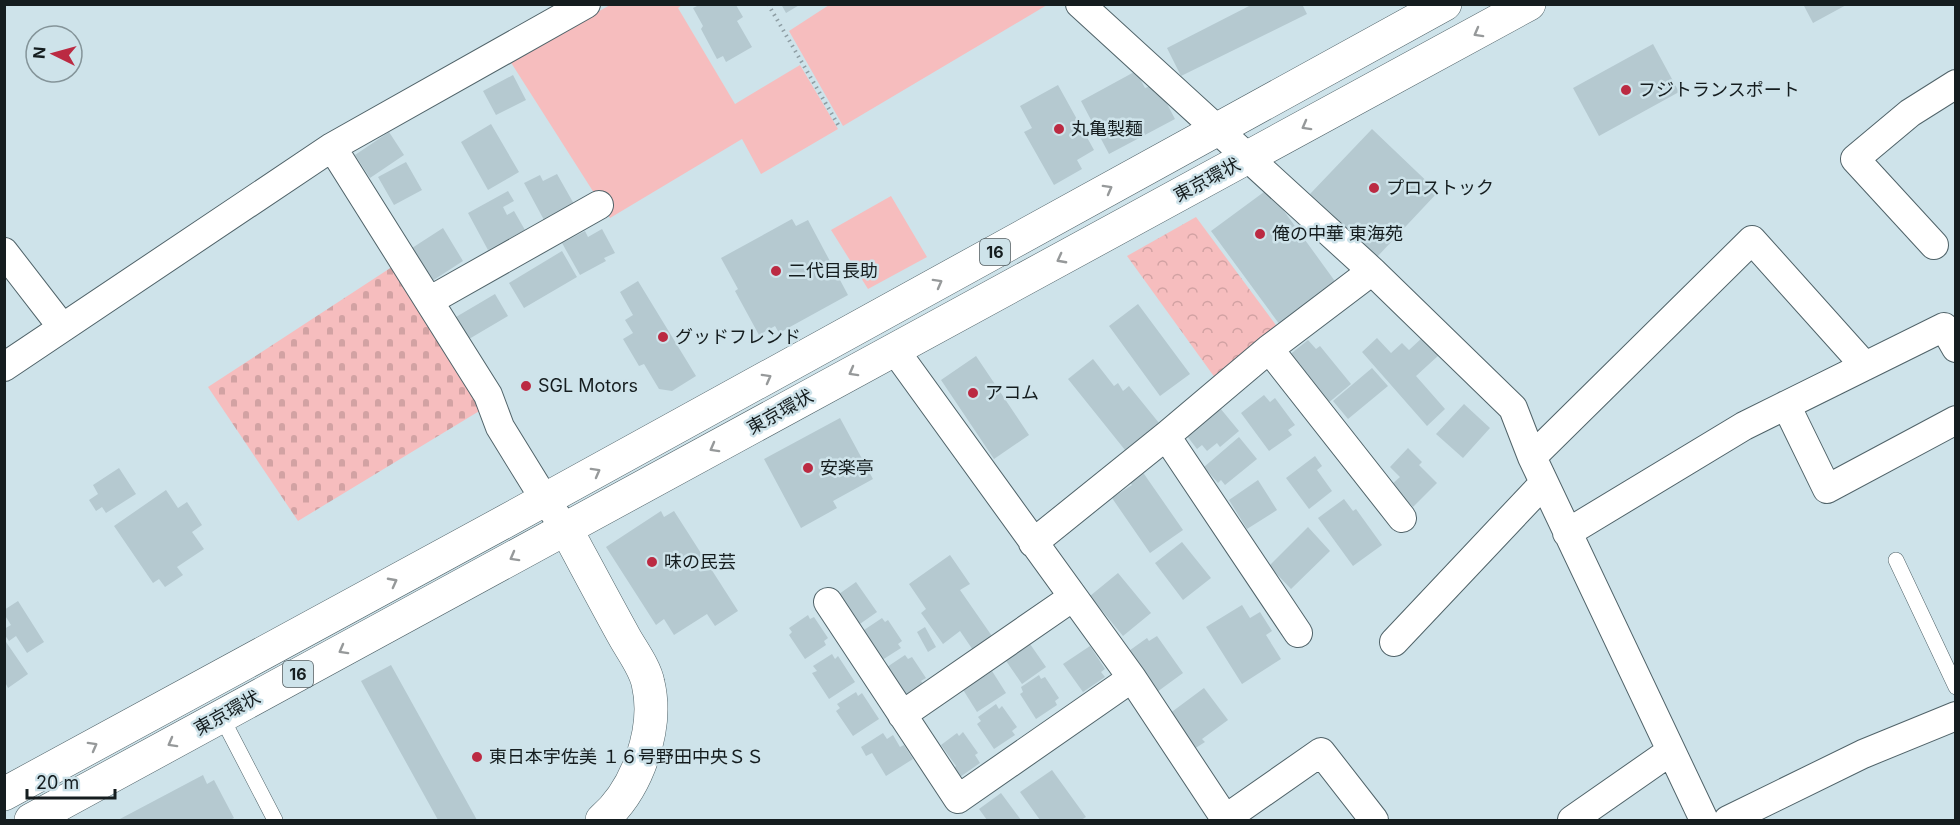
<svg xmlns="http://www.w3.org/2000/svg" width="1960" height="825" font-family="Inter,'Noto Sans JP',sans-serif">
<defs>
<pattern id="forest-crowns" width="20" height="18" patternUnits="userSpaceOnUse" patternTransform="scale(1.5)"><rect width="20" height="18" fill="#f6bdbe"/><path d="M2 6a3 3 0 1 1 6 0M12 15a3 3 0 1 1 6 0" fill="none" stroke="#d2a2a3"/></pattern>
<pattern id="cemetery-stones" width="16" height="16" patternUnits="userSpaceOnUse" patternTransform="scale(1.5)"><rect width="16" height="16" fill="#f6bdbe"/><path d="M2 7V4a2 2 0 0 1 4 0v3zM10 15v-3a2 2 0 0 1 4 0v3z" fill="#d2a2a3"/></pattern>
</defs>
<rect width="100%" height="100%" fill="#cee3ea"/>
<path fill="#f6bdbe" d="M 610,5 L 682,5 L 678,8 L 735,104 L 800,65 L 838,129 L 761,174 L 742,139 L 610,218 L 510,61 Z
M 829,5 L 829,4 L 1047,5 L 843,126 L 789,31 Z
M 891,196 L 927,257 L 868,289 L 831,230 Z"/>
<path fill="url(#forest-crowns)" d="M 1196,217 L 1281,332 L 1218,382 L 1127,256 Z"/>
<path fill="url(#cemetery-stones)" d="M 398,263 L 481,410 L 298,521 L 208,387 Z"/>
<path fill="#b5c9d0" d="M 781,4 L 801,4 L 786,13 Z
M 1253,4 L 1302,4 L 1307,14 L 1181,76 L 1167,48 Z
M 1803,4 L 1848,4 L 1813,23 Z
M 699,5 L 736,5 L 743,17 L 737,21 L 752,47 L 726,62 L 723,56 L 717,59 L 701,29 L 703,26 L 693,8 Z
M 1653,44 L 1679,92 L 1599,136 L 1573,88 Z
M 1136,71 L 1145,88 L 1151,86 L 1165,100 L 1175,119 L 1109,154 L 1081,101 Z
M 513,75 L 526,100 L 496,115 L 483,91 Z
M 1058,85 L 1094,150 L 1077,160 L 1082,169 L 1054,185 L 1024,132 L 1032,128 L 1020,106 Z
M 491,124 L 519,172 L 488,190 L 461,142 Z
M 1372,129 L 1438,192 L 1377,257 L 1310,194 Z
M 389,132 L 404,155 L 370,178 L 355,155 Z
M 406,162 L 422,190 L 394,205 L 378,177 Z
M 557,174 L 574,204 L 544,220 L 524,183 L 540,175 L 543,181 Z
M 1268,189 L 1337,284 L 1280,325 L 1211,231 Z
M 508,191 L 514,201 L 503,207 L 507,215 L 514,211 L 525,230 L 488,250 L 468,213 Z
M 792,219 L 796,226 L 808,220 L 848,295 L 779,333 L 775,326 L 759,335 L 735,291 L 738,289 L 721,258 Z
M 443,228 L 463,261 L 429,283 L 409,250 Z
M 602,229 L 615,253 L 604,258 L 606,261 L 580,275 L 562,243 L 585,231 L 588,237 Z
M 562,251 L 577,277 L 524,308 L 509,283 Z
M 638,281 L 696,376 L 672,391 L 659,389 L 644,364 L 639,366 L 623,339 L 633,333 L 625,320 L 633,315 L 620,292 Z
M 495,294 L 508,316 L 469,339 L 456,317 Z
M 1138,304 L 1190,374 L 1160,396 L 1109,326 Z
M 1423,337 L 1439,355 L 1416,376 L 1445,409 L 1427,426 L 1362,352 L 1377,338 L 1391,353 L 1402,343 L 1409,350 Z
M 1308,340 L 1316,349 L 1320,346 L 1351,384 L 1327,404 L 1288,356 Z
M 976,356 L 1029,435 L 994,459 L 941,380 Z
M 1093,359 L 1114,386 L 1118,383 L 1123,391 L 1129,386 L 1159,423 L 1125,450 L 1068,379 Z
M 1372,368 L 1388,386 L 1348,419 L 1333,401 Z
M 1264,395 L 1270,402 L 1275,398 L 1295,425 L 1288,430 L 1292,435 L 1269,451 L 1241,413 Z
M 1464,404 L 1490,428 L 1463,458 L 1436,434 Z
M 1220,408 L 1239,431 L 1220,447 L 1217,443 L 1207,451 L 1202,445 L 1197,449 L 1187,436 Z
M 840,418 L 873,479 L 833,501 L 837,508 L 801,528 L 764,459 Z
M 1239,437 L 1257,459 L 1225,485 L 1221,480 L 1218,483 L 1204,467 Z
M 1408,448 L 1422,462 L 1419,465 L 1437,483 L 1413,507 L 1391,485 L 1400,477 L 1390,467 Z
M 1315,456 L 1322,466 L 1317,470 L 1332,491 L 1309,509 L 1286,478 Z
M 119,468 L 136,494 L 106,513 L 102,507 L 96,511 L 89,500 L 98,494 L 93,485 Z
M 1142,471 L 1183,530 L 1150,553 L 1112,498 L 1132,485 L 1128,480 Z
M 1258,480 L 1277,510 L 1247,529 L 1229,500 Z
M 166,490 L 178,508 L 187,502 L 202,525 L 192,532 L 204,549 L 177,567 L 183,575 L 165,587 L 159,579 L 153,583 L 114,526 Z
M 1344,499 L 1353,511 L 1356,509 L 1382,545 L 1353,566 L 1318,518 Z
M 661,511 L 664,517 L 674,511 L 738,611 L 715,626 L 707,614 L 674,635 L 664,619 L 656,625 L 606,547 Z
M 1308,527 L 1330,551 L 1291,589 L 1269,566 Z
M 1182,542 L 1211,578 L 1183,600 L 1155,563 Z
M 950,555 L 970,584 L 960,590 L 994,639 L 975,653 L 960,631 L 943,644 L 921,613 L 926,609 L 909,584 Z
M 1118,573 L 1151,613 L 1123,636 L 1090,596 Z
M 856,582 L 877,612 L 857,626 L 839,594 Z
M 18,601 L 44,642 L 27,653 L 16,636 L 9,641 L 4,634 L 4,629 L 11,625 L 4,614 L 4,610 Z
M 1242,605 L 1250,618 L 1260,612 L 1272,631 L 1266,635 L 1281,659 L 1242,684 L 1206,627 Z
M 808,615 L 810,619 L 814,617 L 828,638 L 824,641 L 826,645 L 805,659 L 789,635 L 792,632 L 789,628 Z
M 882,618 L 885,622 L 888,620 L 902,641 L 898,644 L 901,648 L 879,662 L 864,630 Z
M 925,627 L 936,647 L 928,652 L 917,632 Z
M 1157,636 L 1183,673 L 1157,692 L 1126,653 L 1147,638 L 1149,641 Z
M 4,639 L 28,674 L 8,688 L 6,684 L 4,686 Z
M 1030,644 L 1046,667 L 1022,684 L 1002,655 Z
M 1090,646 L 1105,669 L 1101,672 L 1105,677 L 1083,692 L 1063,664 Z
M 832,654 L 835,659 L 838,656 L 855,682 L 829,699 L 812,673 L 817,671 L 813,666 Z
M 905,655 L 908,659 L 912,657 L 926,678 L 921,681 L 924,685 L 903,700 L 887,667 Z
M 391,665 L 477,820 L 438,820 L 361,681 Z
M 982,671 L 985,676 L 992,671 L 1006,693 L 977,712 L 960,685 Z
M 1039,675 L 1041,679 L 1045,677 L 1059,698 L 1055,701 L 1057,705 L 1036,719 L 1020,694 L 1023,692 L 1021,687 Z
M 1204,688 L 1228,720 L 1202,739 L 1205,742 L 1194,749 L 1169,714 Z
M 856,692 L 858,696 L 862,693 L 879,719 L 853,736 L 836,711 L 840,708 L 837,704 Z
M 996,704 L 999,709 L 1002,706 L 1017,727 L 1012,731 L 1015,735 L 994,749 L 977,724 L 981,721 L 978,717 Z
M 963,732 L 978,753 L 975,755 L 980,763 L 960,777 L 954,768 L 956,766 L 941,745 L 957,733 L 959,736 Z
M 883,733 L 887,739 L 893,735 L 900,747 L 904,745 L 913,759 L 886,776 L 872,753 L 866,756 L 861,747 Z
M 1052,770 L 1086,817 L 1081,820 L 1040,820 L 1020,792 Z
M 203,775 L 207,784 L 214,780 L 234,818 L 230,820 L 118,820 Z
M 1001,793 L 1021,820 L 987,820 L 979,809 Z"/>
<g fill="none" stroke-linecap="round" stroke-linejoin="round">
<defs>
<path id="service" d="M 1896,560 L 1956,687
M 221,716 L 275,820"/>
<path id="minor" d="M 1080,4 L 1372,271 L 1513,408 L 1532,457 L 1704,820
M 332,147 L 488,395 L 500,427 L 545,500 L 566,529
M 1934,245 L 1855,159 L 1910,113 L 1956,84
M 4,252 L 62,327
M 429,301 L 599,205
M 894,349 L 1132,678 L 1226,820
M 1269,349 L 1402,518
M 4,367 L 332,147 L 586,4
M 1786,405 L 1827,489 L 1956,420
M 1166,436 L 1298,633
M 1532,457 L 1752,240 L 1865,366
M 1567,533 L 1744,426 L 1944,327 L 1956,348
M 1033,543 L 1166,436 L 1269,349 L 1372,271
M 828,602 L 958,799 L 1132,678
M 1394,642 L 1544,483
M 902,715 L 1073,597
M 1225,819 L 1321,752 L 1374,820
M 1572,820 L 1671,751
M 1728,820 L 1863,754 L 1956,716"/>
<path id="tertiary" d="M 566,529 C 586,566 605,602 625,638 C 633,652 645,668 648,683 C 659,729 637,790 602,820"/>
<path id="trunk" d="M 4,794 L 506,521 L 1445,4
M 31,820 L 1529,4"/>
</defs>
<use href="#service" stroke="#506369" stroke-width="16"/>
<use href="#minor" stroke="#506369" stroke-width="30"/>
<use href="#tertiary" stroke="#506369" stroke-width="34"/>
<use href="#trunk" stroke="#506369" stroke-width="34"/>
<path stroke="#8d9da3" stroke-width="4" stroke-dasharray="1.5 4.5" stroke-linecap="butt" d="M 768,4 L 840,128"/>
<use href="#service" stroke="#fff" stroke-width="15"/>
<use href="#minor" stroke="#fff" stroke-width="28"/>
<use href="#tertiary" stroke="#fff" stroke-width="33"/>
<use href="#trunk" stroke="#fff" stroke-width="33"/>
</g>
<defs><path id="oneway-chevron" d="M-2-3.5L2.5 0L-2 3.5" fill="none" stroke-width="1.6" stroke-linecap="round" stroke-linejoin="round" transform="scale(1.5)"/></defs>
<g stroke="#96999a">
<use href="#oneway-chevron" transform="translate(1478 33) rotate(151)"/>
<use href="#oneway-chevron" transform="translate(1306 126) rotate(151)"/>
<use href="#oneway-chevron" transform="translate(1108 189) rotate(-29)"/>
<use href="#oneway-chevron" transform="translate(1061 259) rotate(152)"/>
<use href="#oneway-chevron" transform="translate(938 283) rotate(-29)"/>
<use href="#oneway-chevron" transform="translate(853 372) rotate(151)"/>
<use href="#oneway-chevron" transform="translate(767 378) rotate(-29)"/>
<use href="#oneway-chevron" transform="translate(714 448) rotate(151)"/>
<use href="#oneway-chevron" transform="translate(596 472) rotate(-29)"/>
<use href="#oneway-chevron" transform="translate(514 557) rotate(151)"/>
<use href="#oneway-chevron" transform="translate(393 582) rotate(-28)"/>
<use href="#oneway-chevron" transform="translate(343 650) rotate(151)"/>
<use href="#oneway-chevron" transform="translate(172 743) rotate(151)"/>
<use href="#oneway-chevron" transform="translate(93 746) rotate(-29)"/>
</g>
<g fill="#bb2a42" stroke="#cee3ea" stroke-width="2">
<circle cx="1626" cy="90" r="6"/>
<circle cx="1059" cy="129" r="6"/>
<circle cx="1374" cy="188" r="6"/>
<circle cx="1260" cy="234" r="6"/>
<circle cx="776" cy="271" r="6"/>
<circle cx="663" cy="337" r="6"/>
<circle cx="526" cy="386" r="6"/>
<circle cx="973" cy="393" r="6"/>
<circle cx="808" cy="468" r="6"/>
<circle cx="652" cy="562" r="6"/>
<circle cx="477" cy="757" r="6"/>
</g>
<g text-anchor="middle" stroke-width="5" stroke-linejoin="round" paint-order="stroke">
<g fill="#cee3ea" stroke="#4c585c" stroke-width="1.5">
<rect x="980" y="239" width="30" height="26" rx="4.5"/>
<rect x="283" y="661" width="30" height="26" rx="4.5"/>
</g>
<g font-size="16" font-weight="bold" fill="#151d1f">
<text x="995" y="258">16</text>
<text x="298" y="680">16</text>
</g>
<g font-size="18" fill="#151d1f" stroke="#cee3ea" text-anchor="start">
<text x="1638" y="96">フジトランスポート</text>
<text x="1071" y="135">丸亀製麺</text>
<text x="1386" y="194">プロストック</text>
<text x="1272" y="240">俺の中華 東海苑</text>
<text x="788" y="277">二代目長助</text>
<text x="675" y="343">グッドフレンド</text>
<text x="538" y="392">SGL Motors</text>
<text x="985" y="399">アコム</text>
<text x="820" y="474">安楽亭</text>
<text x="664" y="568">味の民芸</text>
<text x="489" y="763">東日本宇佐美 １６号野田中央ＳＳ</text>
</g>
<g font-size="18" fill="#151d1f" stroke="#cee3ea">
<text transform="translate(1207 180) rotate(-28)" y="6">東京環状</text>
<text transform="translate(780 412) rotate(-29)" y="6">東京環状</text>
<text transform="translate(227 713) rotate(-29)" y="6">東京環状</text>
</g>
</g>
<rect width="1960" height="825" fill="none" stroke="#151d1f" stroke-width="12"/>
<g transform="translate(54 54) rotate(275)"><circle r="28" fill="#cee3ea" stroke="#849499" stroke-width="1.5"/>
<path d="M0-4.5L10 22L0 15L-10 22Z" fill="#bb2a42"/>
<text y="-9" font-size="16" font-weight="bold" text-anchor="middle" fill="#151d1f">N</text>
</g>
<path d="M27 789v9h88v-9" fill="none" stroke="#151d1f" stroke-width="3"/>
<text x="36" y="789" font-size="18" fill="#151d1f" stroke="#cee3ea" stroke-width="4.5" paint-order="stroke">20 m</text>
</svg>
